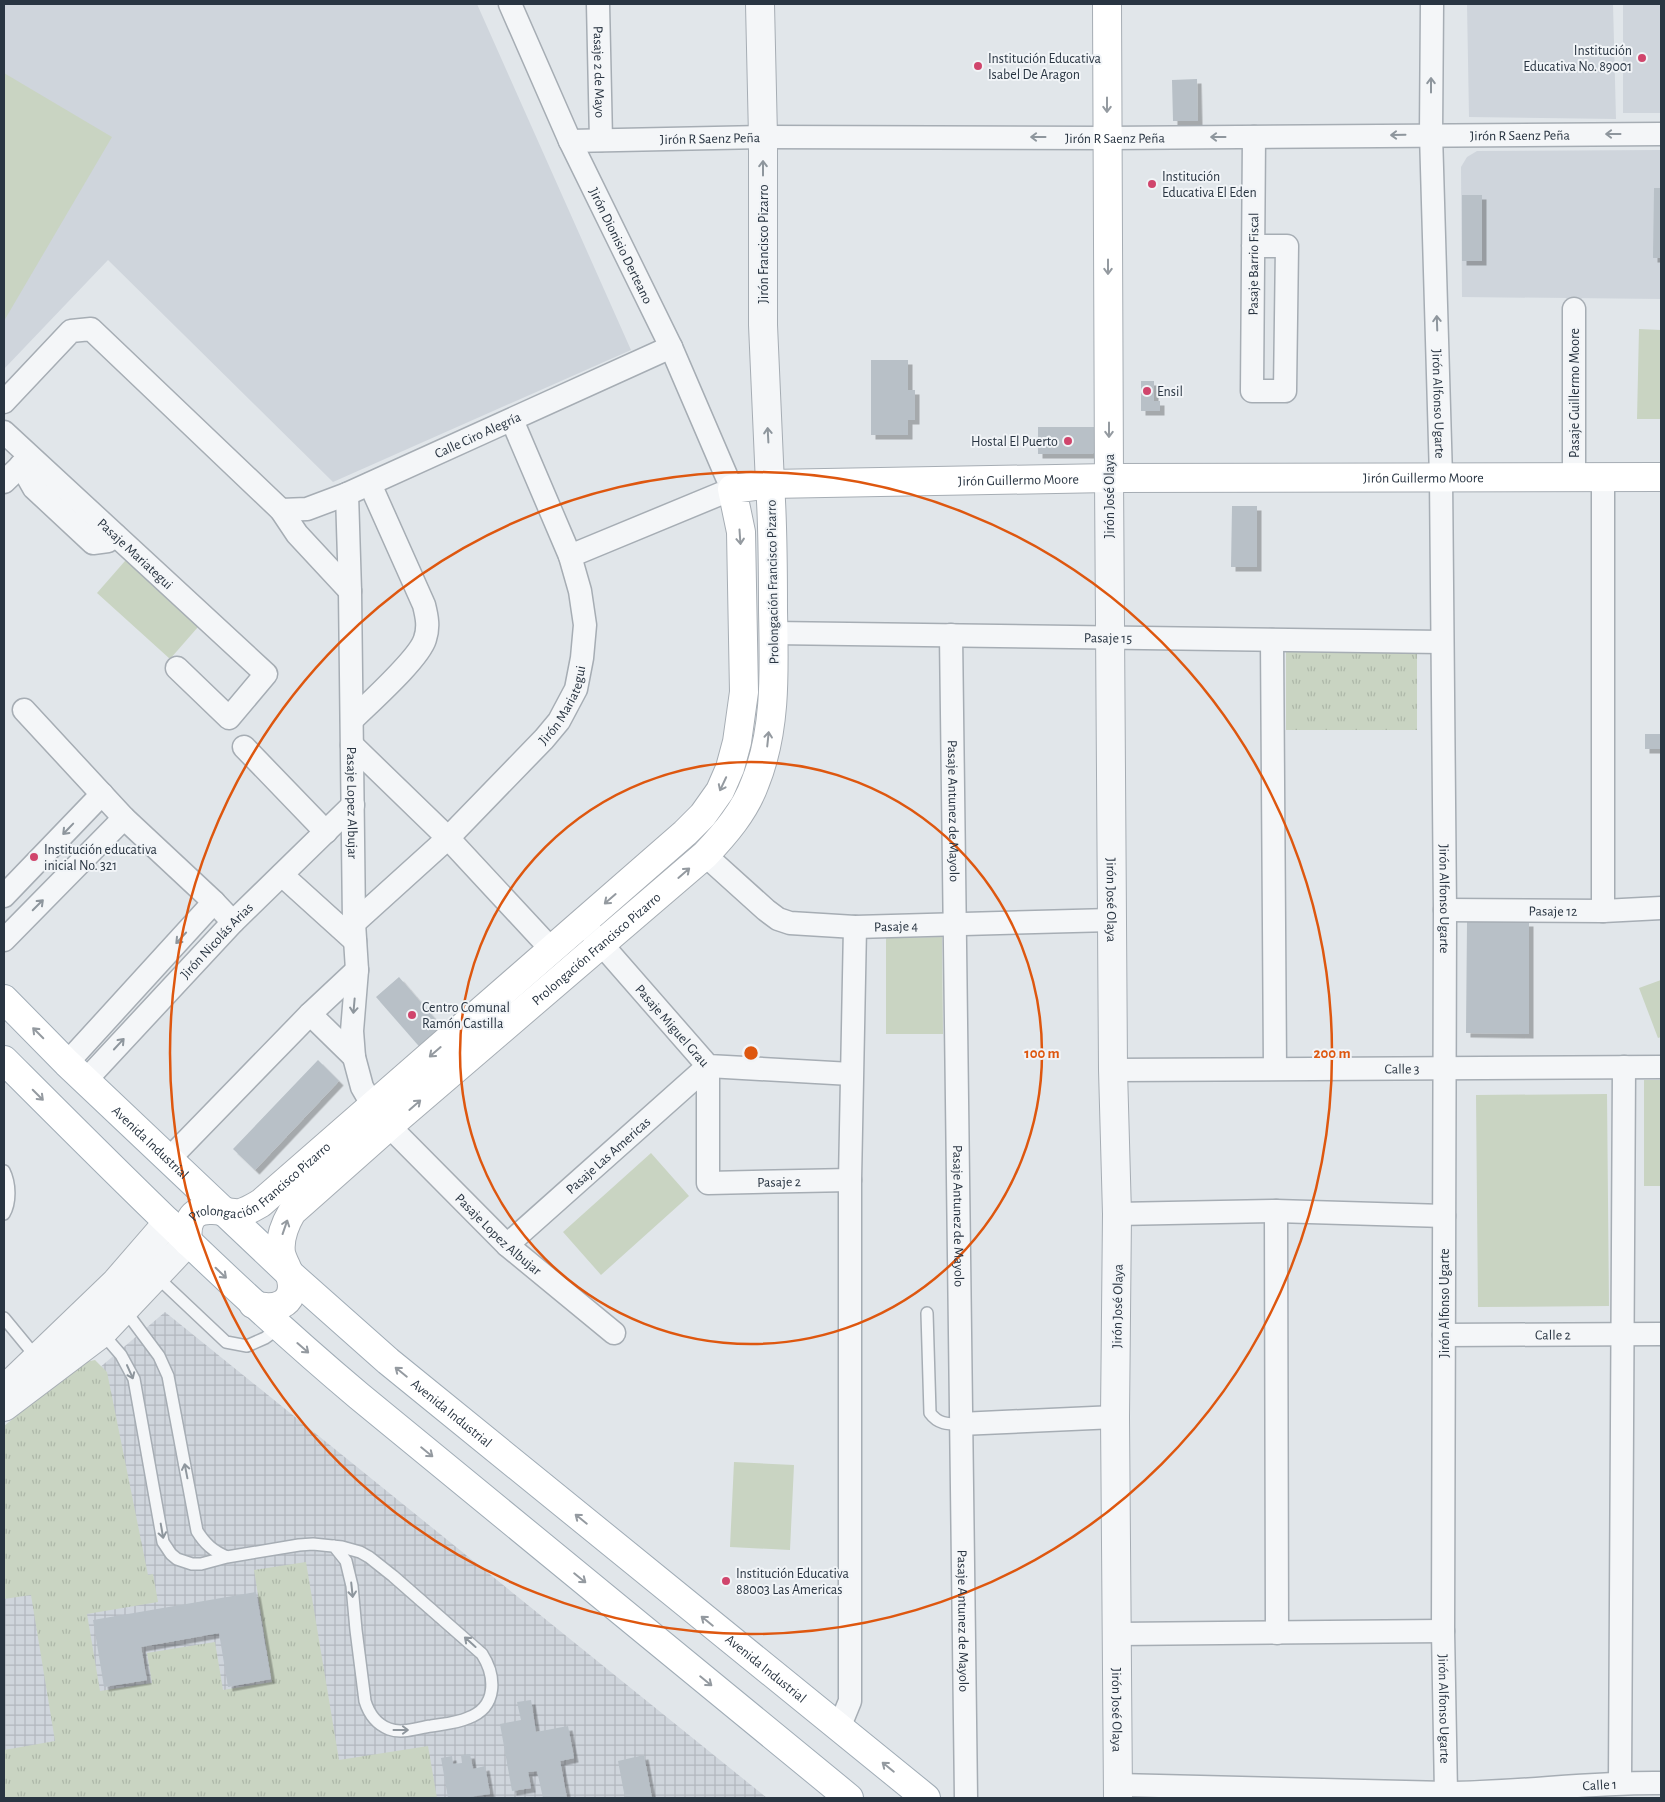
<svg xmlns="http://www.w3.org/2000/svg" width="1665" height="1802" font-family="'Alegreya Sans',sans-serif">
<defs>
<pattern id="industrial-grid" width="8" height="8" patternUnits="userSpaceOnUse" patternTransform="scale(1.25)"><rect width="8" height="8" fill="#cfd5dc"/><path d="M0 4h8M4 0v8" fill="none" stroke="#b2b7be"/></pattern>
<pattern id="park-tufts" width="24" height="20" patternUnits="userSpaceOnUse" patternTransform="scale(1.25)"><rect width="24" height="20" fill="#c9d4c2"/><path d="M3 7l-1-3M5 7V3M7 7l1-3M15 17l-1-3M17 17v-4M19 17l1-3" fill="none" stroke="#adb7a8"/></pattern>
<filter id="shadow"><feDropShadow dx="4.5" dy="4.5" stdDeviation="0" flood-color="#0004"/></filter>
</defs>
<rect width="100%" height="100%" fill="#e1e6ea"/>
<path fill="#cfd5dc" d="M 4,4 L 477,4 L 631,350 L 333,482 L 108,260 L 4,369 Z
M 1467,4 L 1613,4 L 1616,119 L 1469,117 Z
M 1623,4 L 1661,4 L 1661,113 L 1623,113 Z
M 1661,150 L 1661,299 L 1462,297 L 1461,167 L 1467,157 L 1477,151 Z"/>
<path fill="url(#industrial-grid)" d="M 165,1312 L 767,1798 L 4,1798 L 4,1449 Z"/>
<path fill="url(#park-tufts)" d="M 1286,643 L 1417,644 L 1417,730 L 1286,730 Z
M 95,1360 L 107,1372 L 148,1575 L 153,1574 L 158,1602 L 87,1614 L 100,1691 L 152,1683 L 147,1653 L 215,1642 L 223,1690 L 272,1682 L 254,1570 L 306,1562 L 339,1760 L 428,1746 L 437,1798 L 4,1798 L 4,1750 L 55,1741 L 31,1595 L 4,1599 L 4,1426 L 81,1363 Z"/>
<path fill="#c9d4c2" d="M 4,73 L 112,137 L 4,321 Z
M 1639,329 L 1661,330 L 1661,419 L 1637,419 Z
M 132,553 L 205,619 L 170,659 L 97,593 Z
M 942,937 L 943,1034 L 886,1034 L 886,938 Z
M 1661,980 L 1661,1037 L 1658,1038 L 1639,988 Z
M 1644,1080 L 1661,1080 L 1661,1186 L 1644,1186 Z
M 1607,1094 L 1609,1306 L 1478,1307 L 1476,1095 Z
M 651,1153 L 689,1196 L 601,1275 L 563,1232 Z
M 734,1462 L 794,1465 L 790,1550 L 730,1547 Z"/>
<path fill="#b8c0c7" filter="url(#shadow)" d="M 1197,79 L 1198,121 L 1173,121 L 1172,80 Z
M 1654,188 L 1661,188 L 1661,258 L 1653,258 Z
M 1462,195 L 1482,195 L 1482,261 L 1462,261 Z
M 871,360 L 908,360 L 908,390 L 915,390 L 915,420 L 908,420 L 908,435 L 871,435 Z
M 1141,381 L 1154,381 L 1154,401 L 1160,401 L 1160,411 L 1141,411 Z
M 1038,427 L 1098,427 L 1098,449 L 1092,454 L 1038,454 Z
M 1232,506 L 1257,506 L 1257,567 L 1231,567 Z
M 1645,734 L 1661,734 L 1661,749 L 1645,749 Z
M 1467,922 L 1529,922 L 1529,1034 L 1466,1033 Z
M 399,977 L 447,1033 L 425,1053 L 376,997 Z
M 318,1060 L 339,1081 L 255,1170 L 233,1149 Z
M 256,1592 L 271,1679 L 228,1687 L 219,1633 L 141,1647 L 147,1680 L 104,1687 L 93,1620 Z
M 531,1700 L 536,1732 L 568,1726 L 574,1758 L 560,1761 L 567,1798 L 543,1798 L 537,1771 L 528,1772 L 531,1788 L 512,1791 L 500,1724 L 521,1720 L 517,1702 Z
M 470,1754 L 473,1769 L 485,1766 L 490,1794 L 463,1798 L 448,1798 L 441,1758 L 452,1756 L 453,1764 L 462,1763 L 461,1755 Z
M 644,1755 L 652,1798 L 625,1798 L 618,1761 Z"/>
<g fill="none" stroke-linecap="round" stroke-linejoin="round">
<defs>
<path id="service" d="M 4,1171 C 10,1183 11,1202 4,1214
M 156,1276 L 226,1342 L 247,1346 L 265,1338 L 279,1328
M 124,1309 L 159,1356 L 168,1376 L 197,1531 C 205,1544 213,1551 227,1557
M 927,1313 L 930,1413 C 938,1424 947,1424 960,1424
M 4,1318 L 37,1358
M 102,1333 L 121,1355 L 134,1379 L 163,1542 L 171,1554 L 177,1559 L 192,1564 L 201,1564 L 227,1557 L 299,1545 L 313,1544 L 342,1547 L 360,1552 L 369,1557 L 393,1576 L 482,1654 C 496,1676 498,1707 468,1718 C 457,1723 443,1724 431,1726 C 417,1728 402,1734 389,1729 C 376,1724 369,1714 365,1701 L 356,1630 L 352,1586 L 346,1561 L 334,1546"/>
<g id="minor">
<path id="s1" d="M 510,4 L 570,141 L 671,347 L 732,489 L 570,556"/>
<path id="s2" d="M 598,4 L 601,140"/>
<path id="s3" d="M 1432,4 L 1431,134 L 1441,477 L 1445,910 L 1443,1631 L 1446,1793"/>
<path id="s4" d="M 570,141 L 763,137 L 1107,138 L 1661,134"/>
<path id="s5" d="M 1253,246 L 1287,246 L 1285,391 L 1252,391 L 1254,137"/>
<path d="M 1574,309 L 1574,477"/>
<path d="M 4,402 L 71,331 L 91,329 L 281,510 L 297,534 L 350,591"/>
<path id="s6" d="M 4,432 L 266,674 L 229,718 L 177,668"/>
<path d="M 21,465 L 34,488 L 93,543 L 108,541 L 115,535"/>
<path d="M 1603,477 L 1603,911"/>
<path d="M 4,482 L 30,457"/>
<path id="s7" d="M 347,494 L 350,591 L 354,923 L 357,970 L 352,1031 L 354,1057 L 362,1087 L 373,1106"/>
<path id="s8" d="M 281,510 L 307,509 L 347,494 L 671,347"/>
<path id="s9" d="M 773,633 L 1442,642"/>
<path id="s10" d="M 951,635 C 958,1023 960,1411 966,1798"/>
<path d="M 1272,640 L 1275,1068"/>
<path d="M 24,710 L 124,818 L 214,902 L 233,922"/>
<path d="M 352,720 C 369,703 419,659 425,639 C 429,627 427,617 424,605 L 370,484"/>
<path d="M 352,745 L 448,838 L 552,950"/>
<path d="M 244,747 L 326,832"/>
<path id="s11" d="M 705,855 L 766,910 L 778,919 L 790,923 L 855,927 L 1111,920"/>
<path d="M 282,875 L 355,941"/>
<path d="M 4,896 L 102,794"/>
<path id="s12" d="M 1445,910 L 1603,911 L 1661,908"/>
<path id="s13" d="M 354,923 L 448,838 L 544,739 L 559,721 L 576,689 L 582,658 L 585,625 L 580,591 L 570,556 L 512,420"/>
<path id="s14" d="M 583,923 L 708,1066 L 851,1074"/>
<path d="M 4,940 L 124,818"/>
<path d="M 310,1014 L 354,1057"/>
<path d="M 67,1063 L 214,902"/>
<path id="s15" d="M 708,1066 L 708,1183 L 850,1180"/>
<path id="s16" d="M 1113,1070 L 1661,1067"/>
<path id="s17" d="M 86,1080 L 233,922 L 353,805"/>
<path id="s18" d="M 389,1126 L 507,1245 L 614,1333"/>
<path d="M 169,1159 L 310,1014 L 357,970"/>
<path d="M 1276,1211 L 1277,1633"/>
<path d="M 1117,1214 L 1276,1211 L 1444,1216"/>
<path id="s19" d="M 507,1245 L 708,1066"/>
<path id="s20" d="M 1444,1335 L 1661,1334"/>
<path d="M 960,1424 L 1115,1417"/>
<path d="M 1117,1634 L 1443,1631"/>
<path d="M 839,1728 L 850,1701 L 850,1180 L 855,927"/>
<path d="M 1620,1782 L 1624,1067"/>
<path id="s21" d="M 1118,1785 L 1446,1793 C 1518,1793 1589,1782 1661,1783"/>
</g>
<g id="tertiary">
<path d="M 760,4 L 763,137 L 763,325 L 770,484"/>
<path id="s22" d="M 1109,478 L 1113,1070 L 1117,1214 L 1115,1417 L 1118,1798"/>
<path d="M 10,1384 L 116,1282 L 168,1222"/>
<path d="M 4,1407 L 102,1333 L 188,1242"/>
</g>
<g id="secondary">
<path d="M 1107,4 L 1109,478"/>
<path id="s23" d="M 188,1242 C 186,1224 190,1209 212,1210 C 221,1210 230,1214 240,1213 C 248,1211 254,1207 261,1203 L 685,833 L 703,815 L 720,791 L 730,768 L 737,742 L 744,692 L 741,532 L 732,489 L 770,484 L 1109,478 L 1661,477"/>
<path id="s24" d="M 253,1304 C 273,1312 297,1305 291,1279 C 289,1270 283,1262 281,1253 C 279,1238 285,1224 292,1212 L 389,1126 L 705,855 C 725,834 745,811 755,783 C 777,729 774,668 773,610 C 773,568 773,526 770,484"/>
</g>
<g id="primary">
<path id="s25" d="M 4,999 L 67,1063 L 290,1274 L 388,1361 L 926,1798"/>
<path d="M 4,1060 C 119,1175 234,1291 359,1396 L 849,1798"/>
</g>
</defs>
<use href="#service" stroke="#a6adb4" stroke-width="14"/>
<use href="#minor" stroke="#a6adb4" stroke-width="25"/>
<use href="#tertiary" stroke="#a6adb4" stroke-width="30"/>
<use href="#secondary" stroke="#a6adb4" stroke-width="30"/>
<use href="#primary" stroke="#a0acb6" stroke-width="30"/>
<use href="#service" stroke="#f4f6f8" stroke-width="11"/>
<use href="#minor" stroke="#f4f6f8" stroke-width="22"/>
<use href="#tertiary" stroke="#f4f6f8" stroke-width="28"/>
<use href="#secondary" stroke="#fff" stroke-width="28"/>
<use href="#primary" stroke="#fff" stroke-width="28"/>
</g>
<defs><path id="oneway-shaft" d="M-6 0H5M1.5-3L5.5 0L1.5 3" fill="none" stroke-width="1.6" stroke-linecap="round" stroke-linejoin="round" transform="scale(1.25)"/></defs>
<g stroke="#8e969d">
<use href="#oneway-shaft" transform="translate(1431 85) rotate(-90)"/>
<use href="#oneway-shaft" transform="translate(1613 134) rotate(180)"/>
<use href="#oneway-shaft" transform="translate(1398 135) rotate(179)"/>
<use href="#oneway-shaft" transform="translate(1038 137) rotate(-180)"/>
<use href="#oneway-shaft" transform="translate(1218 137) rotate(180)"/>
<use href="#oneway-shaft" transform="translate(763 168) rotate(-90)"/>
<use href="#oneway-shaft" transform="translate(1437 323) rotate(-92)"/>
<use href="#oneway-shaft" transform="translate(768 435) rotate(-93)"/>
<use href="#oneway-shaft" transform="translate(68 829) rotate(134)"/>
<use href="#oneway-shaft" transform="translate(38 905) rotate(-45)"/>
<use href="#oneway-shaft" transform="translate(181 938) rotate(133)"/>
<use href="#oneway-shaft" transform="translate(354 1006) rotate(95)"/>
<use href="#oneway-shaft" transform="translate(119 1044) rotate(-47)"/>
<use href="#oneway-shaft" transform="translate(130 1372) rotate(66)"/>
<use href="#oneway-shaft" transform="translate(186 1471) rotate(-101)"/>
<use href="#oneway-shaft" transform="translate(162 1531) rotate(80)"/>
<use href="#oneway-shaft" transform="translate(352 1590) rotate(84)"/>
<use href="#oneway-shaft" transform="translate(470 1642) rotate(-138)"/>
<use href="#oneway-shaft" transform="translate(401 1730)"/>
</g>
<g stroke="#949aa0">
<use href="#oneway-shaft" transform="translate(1107 105) rotate(90)"/>
<use href="#oneway-shaft" transform="translate(1108 267) rotate(90)"/>
<use href="#oneway-shaft" transform="translate(1109 430) rotate(90)"/>
<use href="#oneway-shaft" transform="translate(740 537) rotate(86)"/>
<use href="#oneway-shaft" transform="translate(768 739) rotate(-84)"/>
<use href="#oneway-shaft" transform="translate(723 784) rotate(115)"/>
<use href="#oneway-shaft" transform="translate(684 873) rotate(-41)"/>
<use href="#oneway-shaft" transform="translate(610 899) rotate(139)"/>
<use href="#oneway-shaft" transform="translate(38 1033) rotate(-135)"/>
<use href="#oneway-shaft" transform="translate(435 1052) rotate(139)"/>
<use href="#oneway-shaft" transform="translate(38 1095) rotate(45)"/>
<use href="#oneway-shaft" transform="translate(415 1105) rotate(-41)"/>
<use href="#oneway-shaft" transform="translate(285 1227) rotate(-71)"/>
<use href="#oneway-shaft" transform="translate(221 1273) rotate(44)"/>
<use href="#oneway-shaft" transform="translate(303 1348) rotate(41)"/>
<use href="#oneway-shaft" transform="translate(401 1372) rotate(-141)"/>
<use href="#oneway-shaft" transform="translate(427 1452) rotate(39)"/>
<use href="#oneway-shaft" transform="translate(581 1519) rotate(-141)"/>
<use href="#oneway-shaft" transform="translate(580 1578) rotate(39)"/>
<use href="#oneway-shaft" transform="translate(707 1621) rotate(-141)"/>
<use href="#oneway-shaft" transform="translate(706 1681) rotate(39)"/>
<use href="#oneway-shaft" transform="translate(888 1767) rotate(-141)"/>
</g>
<g fill="none" stroke="#de570f" stroke-width="2.5">
<circle cx="751" cy="1053" r="291"/>
<circle cx="751" cy="1053" r="581"/>
</g>
<g fill="#d0456c" stroke="#f1f4f7" stroke-width="2">
<circle cx="1642" cy="58" r="5"/>
<circle cx="978" cy="66" r="5"/>
<circle cx="1152" cy="184" r="5"/>
<circle cx="1147" cy="391" r="5"/>
<circle cx="1068" cy="441" r="5"/>
<circle cx="34" cy="857" r="5"/>
<circle cx="412" cy="1015" r="5"/>
<circle cx="726" cy="1581" r="5"/>
</g>
<g text-anchor="middle" stroke-width="4" stroke-linejoin="round" paint-order="stroke">
<g font-size="14" fill="#293542" stroke="#f1f4f7" text-anchor="start">
<text x="1632" y="55" text-anchor="end">Institución<tspan x="1632" dy="16">Educativa No. 89001</tspan></text>
<text x="988" y="63">Institución Educativa<tspan x="988" dy="16">Isabel De Aragon</tspan></text>
<text x="1162" y="181">Institución<tspan x="1162" dy="16">Educativa El Eden</tspan></text>
<text x="1157" y="396">Ensil</text>
<text x="1058" y="446" text-anchor="end">Hostal El Puerto</text>
<text x="44" y="854">Institución educativa<tspan x="44" dy="16">inicial No. 321</tspan></text>
<text x="422" y="1012">Centro Comunal<tspan x="422" dy="16">Ramón Castilla</tspan></text>
<text x="736" y="1578">Institución Educativa<tspan x="736" dy="16">88003 Las Americas</tspan></text>
</g>
<g font-size="14" fill="#293542" stroke="#f1f4f7">
<text dy="5" stroke="none"><textPath href="#s2" startOffset="68">Pasaje 2 de Mayo</textPath></text>
<text dy="5" stroke="none"><textPath href="#s4" startOffset="950">Jirón R Saenz Peña</textPath></text>
<text dy="5" stroke="none"><textPath href="#s4" startOffset="545">Jirón R Saenz Peña</textPath></text>
<text dy="5" stroke="none"><textPath href="#s4" startOffset="140">Jirón R Saenz Peña</textPath></text>
<text transform="translate(763 244) rotate(-90)" y="5">Jirón Francisco Pizarro</text>
<text dy="5" stroke="none"><textPath href="#s1" startOffset="266">Jirón Dionisio Derteano</textPath></text>
<text dy="5" stroke="none"><textPath href="#s5" startOffset="339">Pasaje Barrio Fiscal</textPath></text>
<text transform="translate(1574 393) rotate(-90)" y="5">Pasaje Guillermo Moore</text>
<text dy="5" stroke="none"><textPath href="#s3" startOffset="400">Jirón Alfonso Ugarte</textPath></text>
<text dy="5" stroke="none"><textPath href="#s8" startOffset="212">Calle Ciro Alegría</textPath></text>
<text dy="5" stroke="none"><textPath href="#s23" startOffset="1715">Jirón Guillermo Moore</textPath></text>
<text dy="5" stroke="none"><textPath href="#s23" startOffset="1310">Jirón Guillermo Moore</textPath></text>
<text transform="translate(1109 496) rotate(-90)" y="5">Jirón José Olaya</text>
<text dy="5" stroke="none"><textPath href="#s6" startOffset="179">Pasaje Mariategui</textPath></text>
<text transform="translate(772 582) rotate(-91)" y="5">Prolongación Francisco Pizarro</text>
<text dy="5" stroke="none"><textPath href="#s9" startOffset="335">Pasaje 15</textPath></text>
<text dy="5" stroke="none"><textPath href="#s13" startOffset="304">Jirón Mariategui</textPath></text>
<text dy="5" stroke="none"><textPath href="#s7" startOffset="309">Pasaje Lopez Albujar</textPath></text>
<text dy="5" stroke="none"><textPath href="#s10" startOffset="176">Pasaje Antunez de Mayolo</textPath></text>
<text dy="5" stroke="none"><textPath href="#s3" startOffset="895">Jirón Alfonso Ugarte</textPath></text>
<text dy="5" stroke="none"><textPath href="#s22" startOffset="422">Jirón José Olaya</textPath></text>
<text dy="5" stroke="none"><textPath href="#s12" startOffset="108">Pasaje 12</textPath></text>
<text dy="5" stroke="none"><textPath href="#s11" startOffset="216">Pasaje 4</textPath></text>
<text dy="5" stroke="none"><textPath href="#s17" startOffset="191">Jirón Nicolás Arias</textPath></text>
<text dy="5" stroke="none"><textPath href="#s24" startOffset="532">Prolongación Francisco Pizarro</textPath></text>
<text dy="5" stroke="none"><textPath href="#s14" startOffset="136">Pasaje Miguel Grau</textPath></text>
<text dy="5" stroke="none"><textPath href="#s16" startOffset="289">Calle 3</textPath></text>
<text dy="5" stroke="none"><textPath href="#s25" startOffset="205">Avenida Industrial</textPath></text>
<text dy="5" stroke="none"><textPath href="#s19" startOffset="135">Pasaje Las Americas</textPath></text>
<text dy="5" stroke="none"><textPath href="#s15" startOffset="188">Pasaje 2</textPath></text>
<text dy="5" stroke="none"><textPath href="#s23" startOffset="106">Prolongación Francisco Pizarro</textPath></text>
<text dy="5" stroke="none"><textPath href="#s10" startOffset="581">Pasaje Antunez de Mayolo</textPath></text>
<text dy="5" stroke="none"><textPath href="#s18" startOffset="154">Pasaje Lopez Albujar</textPath></text>
<text transform="translate(1444 1303) rotate(-90)" y="5">Jirón Alfonso Ugarte</text>
<text transform="translate(1117 1306) rotate(-89)" y="5">Jirón José Olaya</text>
<text dy="5" stroke="none"><textPath href="#s20" startOffset="109">Calle 2</textPath></text>
<text dy="5" stroke="none"><textPath href="#s25" startOffset="610">Avenida Industrial</textPath></text>
<text dy="5" stroke="none"><textPath href="#s10" startOffset="986">Pasaje Antunez de Mayolo</textPath></text>
<text dy="5" stroke="none"><textPath href="#s25" startOffset="1015">Avenida Industrial</textPath></text>
<text dy="5" stroke="none"><textPath href="#s3" startOffset="1705">Jirón Alfonso Ugarte</textPath></text>
<text dy="5" stroke="none"><textPath href="#s22" startOffset="1232">Jirón José Olaya</textPath></text>
<text dy="5" stroke="none"><textPath href="#s21" startOffset="482">Calle 1</textPath></text>
</g>
</g>
<circle cx="751" cy="1053" r="8" fill="#de570f" stroke="#f1f4f7" stroke-width="2.5"/>
<g font-size="15" text-anchor="middle" font-weight="bold" fill="#de570f" stroke="#f1f4f7" stroke-width="4" stroke-linejoin="round" paint-order="stroke">
<text x="1042" y="1058">100 m</text>
<text x="1332" y="1058">200 m</text>
</g>
<rect width="1665" height="1802" fill="none" stroke="#293542" stroke-width="10"/>
</svg>
